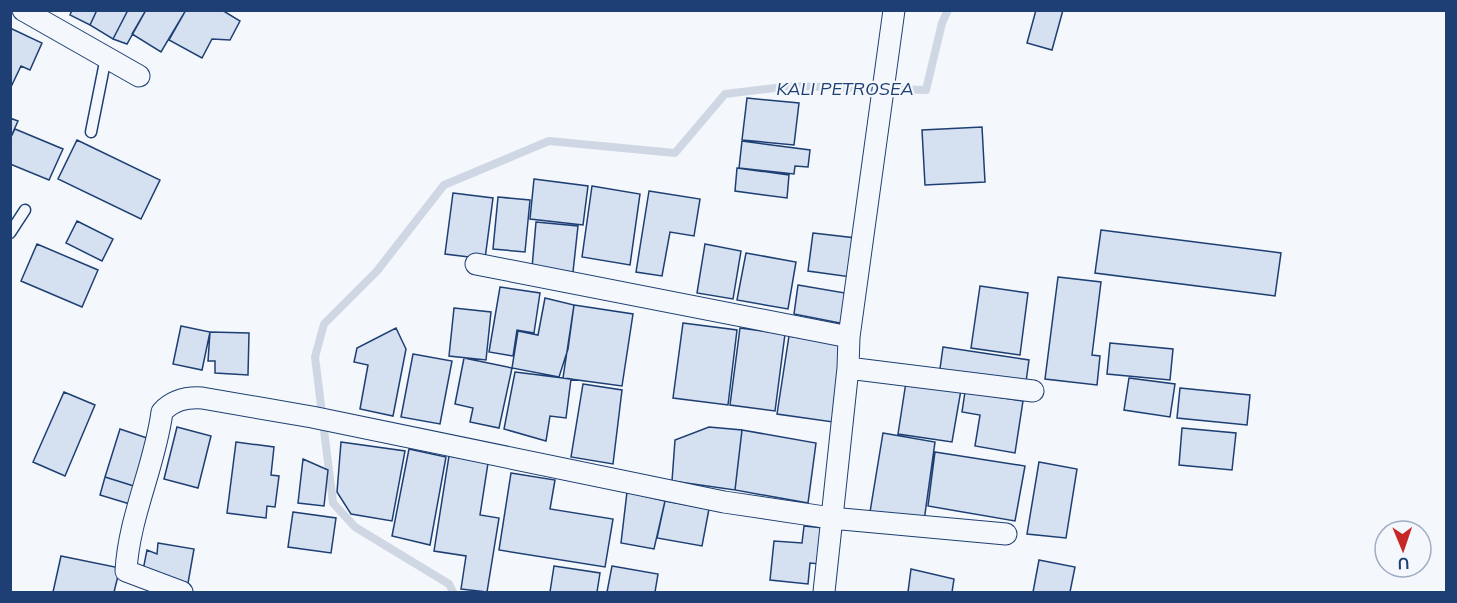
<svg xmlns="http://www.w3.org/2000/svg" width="1457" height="603" font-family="Mulish,sans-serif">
<rect width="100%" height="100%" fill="#f4f7fb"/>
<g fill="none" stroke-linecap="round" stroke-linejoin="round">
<path stroke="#cfd7e4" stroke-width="8" d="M 453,592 L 449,584 L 355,527 L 333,503 L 315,357 L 324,324 L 377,271 L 444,185 L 549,141 L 675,153 L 725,94 L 792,86 L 926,90 L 942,23 L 948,10"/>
</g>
<path fill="#d5e0f0" stroke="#1d3f73" stroke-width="1.5" d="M 72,10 L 97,10 L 90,25 L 70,15 Z
M 97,10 L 128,10 L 113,39 L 90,25 Z
M 128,10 L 146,10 L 127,44 L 113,39 Z
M 146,10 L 186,10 L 161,52 L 132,34 Z
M 186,10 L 222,10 L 240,21 L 230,40 L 212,39 L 202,58 L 169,40 Z
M 1036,10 L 1063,10 L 1052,50 L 1027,43 Z
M 10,28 L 42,43 L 30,70 L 21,66 L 10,89 Z
M 747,98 L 799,103 L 794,145 L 742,140 Z
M 10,118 L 18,121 L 10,139 Z
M 982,127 L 985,182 L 925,185 L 922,130 Z
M 15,129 L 63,149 L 49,180 L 10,164 L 10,139 Z
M 77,140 L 160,180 L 141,219 L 58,179 Z
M 742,141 L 810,150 L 808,167 L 795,166 L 794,174 L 739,168 Z
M 737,168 L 789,175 L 787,198 L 735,191 Z
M 534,179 L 588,186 L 583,225 L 530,219 Z
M 592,186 L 640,194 L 630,265 L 582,257 Z
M 649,191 L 700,199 L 694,236 L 670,232 L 662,276 L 636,272 Z
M 453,193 L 493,198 L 485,259 L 445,254 Z
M 498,197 L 530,200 L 525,252 L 493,249 Z
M 77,221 L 113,239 L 102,261 L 66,243 Z
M 536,222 L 578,226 L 573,272 L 532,268 Z
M 1101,230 L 1281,253 L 1275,296 L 1095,273 Z
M 813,233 L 856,238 L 851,277 L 808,271 Z
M 37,244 L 98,270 L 82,307 L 21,281 Z
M 705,244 L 741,251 L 733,299 L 697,293 Z
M 746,253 L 796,262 L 788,309 L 737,300 Z
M 1058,277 L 1101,282 L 1092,355 L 1100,356 L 1097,385 L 1045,379 Z
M 798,285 L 851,294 L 845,324 L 794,314 Z
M 980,286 L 1028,293 L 1020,355 L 971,348 Z
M 500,287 L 540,293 L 534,333 L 517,330 L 513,356 L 489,352 Z
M 545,298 L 574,305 L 568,349 L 559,377 L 512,368 L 518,331 L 538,335 Z
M 574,305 L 633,314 L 622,386 L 563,378 Z
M 454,308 L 491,312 L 486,360 L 449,356 Z
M 683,323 L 737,330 L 728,405 L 673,398 Z
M 181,326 L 210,332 L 202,370 L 173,364 Z
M 396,328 L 406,349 L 393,416 L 360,409 L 368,365 L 354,362 L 357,348 Z
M 740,328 L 785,334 L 775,411 L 730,405 Z
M 210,332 L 249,333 L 248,375 L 215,373 L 215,361 L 208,361 Z
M 789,336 L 845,345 L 833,422 L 777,414 Z
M 1110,343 L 1173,349 L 1170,380 L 1107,374 Z
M 943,347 L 1029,360 L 1025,389 L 939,376 Z
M 413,354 L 452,361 L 440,424 L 401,417 Z
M 464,358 L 512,368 L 499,428 L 470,422 L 473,408 L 455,404 Z
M 515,372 L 571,379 L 566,418 L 550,416 L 546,441 L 504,429 Z
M 1129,378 L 1175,384 L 1170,417 L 1124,410 Z
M 906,382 L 961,390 L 952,442 L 898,434 Z
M 583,384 L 622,390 L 613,464 L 571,457 Z
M 1180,388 L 1250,395 L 1247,425 L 1177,418 Z
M 64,392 L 95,405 L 65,476 L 33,462 Z
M 965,392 L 1023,401 L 1015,453 L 975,446 L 980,415 L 962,412 Z
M 177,427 L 211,436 L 198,488 L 164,479 Z
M 709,427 L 742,430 L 735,490 L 672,481 L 675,440 Z
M 1182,428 L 1236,433 L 1232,470 L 1179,465 Z
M 120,429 L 153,440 L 137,487 L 105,477 Z
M 742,430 L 816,443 L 808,503 L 735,490 Z
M 883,433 L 935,442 L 924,521 L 870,512 Z
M 236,442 L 274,447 L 271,475 L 279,476 L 275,507 L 267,506 L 266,518 L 227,513 Z
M 341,442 L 405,451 L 392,521 L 351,514 L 337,492 Z
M 409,449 L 446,457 L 430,545 L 392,536 Z
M 935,452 L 1025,466 L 1015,521 L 928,506 Z
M 449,456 L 488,463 L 480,515 L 499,518 L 487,592 L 461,589 L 466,556 L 434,551 Z
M 303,459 L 328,470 L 324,506 L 298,503 Z
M 1039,462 L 1077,469 L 1066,538 L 1027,534 Z
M 511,473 L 555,480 L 550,509 L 613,519 L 605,567 L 499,550 Z
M 105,477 L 137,487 L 133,505 L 100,495 Z
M 627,492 L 665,501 L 654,549 L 621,543 Z
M 665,501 L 709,509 L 702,546 L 657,538 Z
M 293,512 L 336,518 L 331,553 L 288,547 Z
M 804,526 L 824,528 L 820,564 L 810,563 L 808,584 L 770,580 L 774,541 L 802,543 Z
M 158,543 L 194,549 L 187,589 L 143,570 L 147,550 L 157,554 Z
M 61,556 L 120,568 L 114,592 L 53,592 Z
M 1039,560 L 1075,567 L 1070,592 L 1033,592 Z
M 554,566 L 600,573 L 597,592 L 550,592 Z
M 612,566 L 658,574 L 655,592 L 607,592 Z
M 911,569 L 954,579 L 952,592 L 908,592 Z"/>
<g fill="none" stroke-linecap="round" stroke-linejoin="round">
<defs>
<path id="lane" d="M 91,132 L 106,57
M 10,233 L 25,210"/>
<path id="street" d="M 23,10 L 139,76
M 476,264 L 849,337
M 848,368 L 1033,391
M 182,592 L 126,571 C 129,516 155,466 162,412 C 173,400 186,397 202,398 L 312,417 L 724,502 L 831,518 L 1006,534
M 824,592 L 848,368 L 849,337 L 894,10"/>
</defs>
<use href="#lane" stroke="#1d3f73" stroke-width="13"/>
<use href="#street" stroke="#1d3f73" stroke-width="23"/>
<use href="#lane" stroke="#f4f7fb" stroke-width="10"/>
<use href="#street" stroke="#f4f7fb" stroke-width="21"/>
</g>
<g text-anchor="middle" stroke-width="4.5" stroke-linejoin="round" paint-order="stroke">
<g font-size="18" font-style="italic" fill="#1d3f73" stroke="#f4f7fb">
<text x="845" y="95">KALI PETROSEA</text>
</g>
</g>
<rect width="1457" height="603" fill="none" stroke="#1d3f73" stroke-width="24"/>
<g transform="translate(1403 549) rotate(178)"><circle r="28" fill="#f4f7fb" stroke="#9eadc5" stroke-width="1.5"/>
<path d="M0-4.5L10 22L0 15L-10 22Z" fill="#c62828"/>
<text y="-9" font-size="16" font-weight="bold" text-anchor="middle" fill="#1d3f73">U</text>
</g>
</svg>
